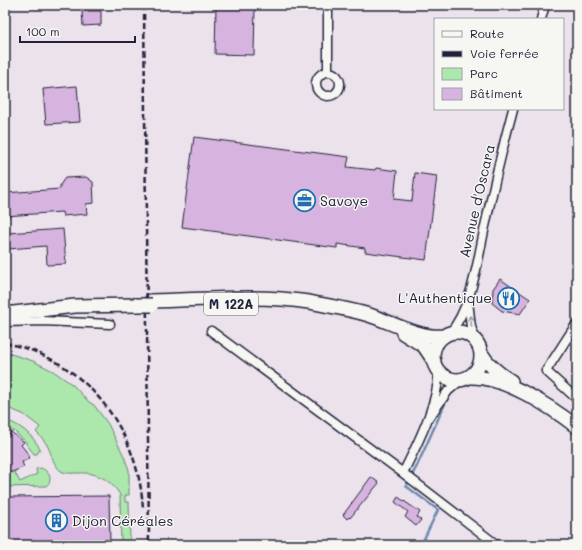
<svg xmlns="http://www.w3.org/2000/svg" width="582" height="550" font-family="Mali,sans-serif">
<rect width="100%" height="100%" fill="#ece2ec"/>
<filter id="ink" filterUnits="userSpaceOnUse"><feTurbulence type="fractalNoise" baseFrequency=".025" numOctaves="2"/><feDisplacementMap in="SourceGraphic" scale="8" xChannelSelector="R" yChannelSelector="G"/><feConvolveMatrix kernelMatrix="1 2 1 2 8 2 1 2 1" color-interpolation-filters="sRGB"/></filter>
<g filter="url(#ink)">
<path fill="#ace7ac" stroke="#678474" d="M 5,352 L 33,361 L 53,371 L 73,385 L 89,402 L 94,405 L 108,424 L 124,456 L 129,470 L 129,495 L 125,495 L 125,502 L 129,502 L 130,545 L 121,545 L 120,495 C 111,480 97,472 79,473 C 73,473 66,474 61,471 C 53,465 52,455 48,447 C 45,441 41,437 36,432 L 40,427 L 23,414 L 5,407 Z
M 5,420 C 19,424 33,435 40,449 L 37,454 L 34,454 L 26,444 L 26,442 L 14,431 L 11,431 L 8,435 L 5,434 Z
M 41,468 C 49,471 54,480 46,486 L 5,487 L 5,475 L 14,471 L 20,482 L 37,474 L 36,469 Z"/>
<g fill="none" stroke-linecap="round" stroke-linejoin="round">
<path stroke="#6b8cae" stroke-width="2.5" d="M 421,545 L 438,510 L 406,486 L 416,468 L 448,397"/>
</g>
<path fill="#d6b4df" stroke="#22223b" d="M 216,5 L 255,5 L 254,55 L 215,54 Z
M 82,11 L 101,11 L 101,25 L 83,26 Z
M 77,86 L 80,122 L 46,124 L 43,89 Z
M 194,137 L 349,157 L 347,167 L 375,170 L 376,168 L 397,171 L 394,199 L 412,201 L 415,173 L 437,176 L 426,260 L 365,252 L 365,248 L 337,244 L 337,248 L 182,227 Z
M 86,177 L 93,182 L 94,203 L 86,204 L 87,214 L 63,216 L 62,212 L 5,216 L 5,193 L 60,189 L 60,185 L 65,178 Z
M 63,229 L 66,264 L 47,265 L 46,246 L 8,249 L 7,233 Z
M 500,279 L 530,299 L 520,314 L 502,311 L 492,303 L 493,289 Z
M 11,432 L 24,442 L 21,445 L 29,455 L 28,459 L 22,462 L 24,467 L 5,475 L 5,435 L 9,437 Z
M 371,477 L 379,483 L 350,518 L 349,517 L 347,519 L 343,515 Z
M 109,496 L 110,545 L 5,545 L 5,497 Z
M 398,497 L 420,512 L 417,517 L 421,520 L 416,526 L 405,517 L 408,512 L 395,502 Z"/>
<g fill="none" stroke-linecap="round" stroke-linejoin="round">
<defs>
<path id="minor" d="M 541,19 L 545,5
M 328,71 L 328,5
M316 84a12 12 0 1 1 24 0a12 12 0 1 1-24 0Z
M 468,301 L 471,327 L 476,341
M 5,322 L 43,321 L 110,324
M 577,323 L 546,371 L 577,399
M 211,331 L 403,473 L 497,545
M 449,334 C 473,307 478,256 486,222 C 494,184 503,146 513,109
M 431,415 L 448,391 L 462,379
M 403,473 C 416,447 441,398 438,369"/>
<path id="primary" d="M 151,301 C 203,300 257,294 309,302 C 329,306 349,309 369,315 C 391,322 421,339 444,336
M 5,314 L 75,306 L 136,305
M433 356a24 24 0 1 1 48 0a24 24 0 1 1-48 0Z
M 403,333 L 424,346 L 434,361
M 481,353 C 488,365 499,374 511,381
M 469,377 C 503,375 551,407 577,427"/>
</defs>
<use href="#minor" stroke="#22223b" stroke-width="11"/>
<use href="#primary" stroke="#22223b" stroke-width="16"/>
<use href="#minor" stroke="#f6f6f2" stroke-width="8"/>
<use href="#primary" stroke="#f6f6f2" stroke-width="13"/>
<path stroke="#22223b" stroke-width="2.5" stroke-dasharray="6 3" stroke-linecap="butt" d="M 144,5 L 149,545
M 5,343 C 85,358 139,430 143,509"/>
<defs>
<path id="primary-bridge" d="M 136,305 L 152,305"/>
</defs>
<use href="#primary-bridge" stroke="#22223b" stroke-width="16" stroke-linecap="butt"/>
<use href="#primary-bridge" stroke="#f6f6f2" stroke-width="13"/>
</g>
<defs><path id="oneway-shaft" d="M-6 0H5M1.5-3L5.5 0L1.5 3" fill="none" stroke-width="1.6" stroke-linecap="round" stroke-linejoin="round"/></defs>
<use stroke="#9797a0" href="#oneway-shaft" transform="translate(471 321) rotate(-96)"/>
</g>
<defs>
<symbol id="office-ring" viewBox="-11 -11 22 22"><circle r="9.5" fill="#f6f6f2" stroke="#1f6fb2" stroke-width="1.5"/><path d="M-6-3h4V-5.5h4V-3h4V5H-6ZM-1-4.5V-3h2v-1.5ZM-6 0V1H6V0Z" fill="#1f6fb2"/></symbol>
<symbol id="restaurant-ring" viewBox="-11 -11 22 22"><circle r="9.5" fill="#f6f6f2" stroke="#1f6fb2" stroke-width="1.5"/><path d="M-5-6h1v4h1v-4h1v4h1v-4h1v5L-1.5 .5V6h-2V.5L-5-1ZM5-6V6H3V1.5H1.5Q1.5-4 5-6Z" fill="#1f6fb2"/></symbol>
<symbol id="building-ring" viewBox="-11 -11 22 22"><circle r="9.5" fill="#f6f6f2" stroke="#1f6fb2" stroke-width="1.5"/><path d="M-4-6H4V6H1V3H-1V6H-4ZM-2.5-4.3h1.7v1.8h-1.7ZM.8-4.3h1.7v1.8H.8ZM-2.5-1h1.7V.8h-1.7ZM.8-1h1.7V.8H.8Z" fill="#1f6fb2"/></symbol>
</defs>
<g fill-rule="evenodd">
<use href="#office-ring" x="292" y="188" width="25" height="25"/>
<use href="#restaurant-ring" x="496" y="286" width="25" height="25"/>
<use href="#building-ring" x="44" y="508" width="25" height="25"/>
</g>
<g text-anchor="middle" stroke-width="3" stroke-linejoin="round" paint-order="stroke">
<rect fill="#f6f6f2" stroke="#626272" stroke-width="1" x="204" y="293" width="54" height="22" rx="3"/>
<g font-size="13" font-weight="bold" fill="#22223b">
<text x="231" y="309">M 122A</text>
</g>
<g font-size="14" fill="#22223b" stroke="#f6f6f2" text-anchor="start">
<text x="320" y="206">Savoye</text>
<text x="492" y="303" text-anchor="end">L'Authentique</text>
<text x="72" y="526">Dijon Céréales</text>
</g>
<g font-size="14" fill="#22223b" stroke="#f6f6f2">
<text transform="translate(477 201) rotate(-77)" y="5">Avenue d'Oscara</text>
</g>
</g>
<rect width="582" height="550" fill="none" stroke="#f6f6f2" stroke-width="20"/>
<rect x="10" y="10" width="562" height="530" fill="none" stroke="#22223b" stroke-width="1.5" filter="url(#ink)"/>
<rect x="434" y="18" width="130" height="92" fill="#f6f6f2" stroke="#a1a1a9"/>
<rect x="442" y="31" width="20" height="6" fill="#f6f6f2" stroke="#a1a1a9"/>
<text x="470" y="38" font-size="12" fill="#22223b">Route</text>
<rect x="442" y="51" width="20" height="6" fill="#22223b" stroke="#a1a1a9"/>
<text x="470" y="58" font-size="12" fill="#22223b">Voie ferrée</text>
<rect x="442" y="68" width="20" height="12" fill="#ace7ac" stroke="#a1a1a9"/>
<text x="470" y="78" font-size="12" fill="#22223b">Parc</text>
<rect x="442" y="88" width="20" height="12" fill="#d6b4df" stroke="#a1a1a9"/>
<text x="470" y="98" font-size="12" fill="#22223b">Bâtiment</text>
<path d="M20 36v6h115v-6" fill="none" stroke="#22223b" stroke-width="2"/>
<text x="26" y="36" font-size="12" fill="#22223b" stroke="#f6f6f2" stroke-width="3" paint-order="stroke">100 m</text>
</svg>
